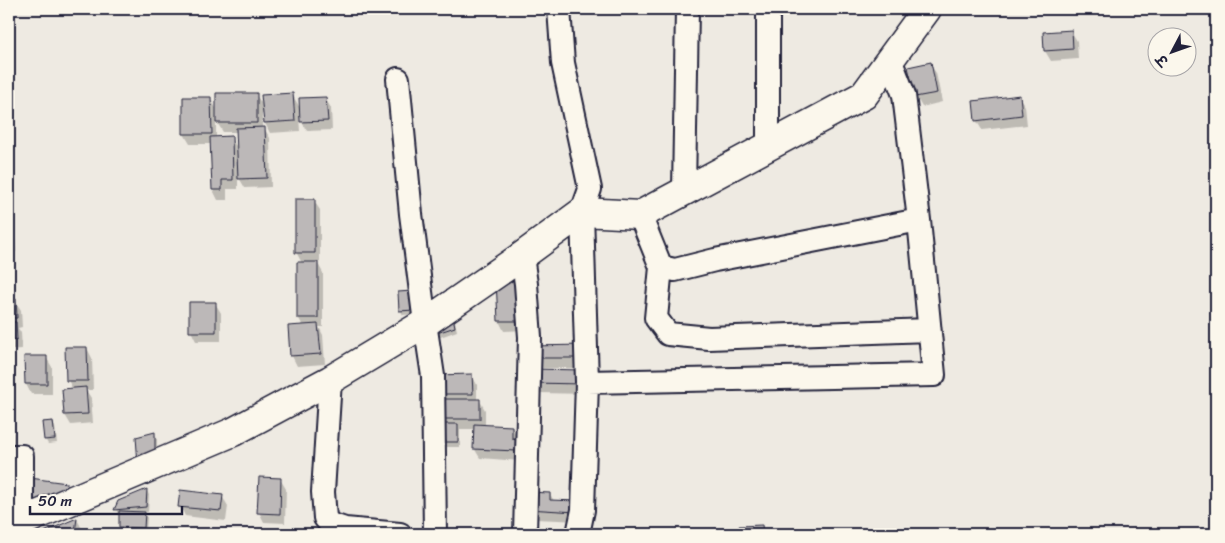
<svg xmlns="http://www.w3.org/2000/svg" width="1225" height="543" font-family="Sriracha,'Playpen Sans Deva',sans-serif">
<rect width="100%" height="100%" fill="#eeeae2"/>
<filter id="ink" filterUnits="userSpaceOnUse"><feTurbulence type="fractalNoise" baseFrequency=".02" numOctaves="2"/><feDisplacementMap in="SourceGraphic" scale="10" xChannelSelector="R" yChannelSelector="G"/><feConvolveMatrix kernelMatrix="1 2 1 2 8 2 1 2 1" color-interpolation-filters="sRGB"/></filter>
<g filter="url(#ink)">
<path fill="#0003" fill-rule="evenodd" d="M 1071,31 L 1077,41 L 1078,59 L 1051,61 L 1045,51 L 1044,33 Z
M 930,64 L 936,73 L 942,102 L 922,107 L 916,97 L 910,68 Z
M 292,94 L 300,108 L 325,98 L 331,108 L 332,130 L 307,131 L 299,117 L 300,131 L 270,133 L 265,123 L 264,114 L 262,114 L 262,128 L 264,128 L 270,138 L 271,187 L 245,188 L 238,176 L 238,189 L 227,189 L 227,200 L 218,200 L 213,190 L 211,144 L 190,144 L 184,134 L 210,98 L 217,110 L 256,95 L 264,107 ZM 216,121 L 223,132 L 237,132 L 238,149 L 231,138 L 216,138 Z
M 1019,97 L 1025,106 L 1027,125 L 982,130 L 976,120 Z
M 314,201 L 320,210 L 320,262 L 317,262 L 323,273 L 323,327 L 319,327 L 323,335 L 325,364 L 297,366 L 292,356 L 289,327 L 303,326 L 298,317 L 302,263 L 296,252 Z
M 9,212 L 14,224 L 16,252 L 9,252 Z
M 498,280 L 527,330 L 504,331 L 499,321 Z
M 412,293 L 416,314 L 403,315 L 401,311 Z
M 9,301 L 15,301 L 21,310 L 22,327 L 18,328 L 21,333 L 22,349 L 9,350 Z
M 215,303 L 221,313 L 221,341 L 196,341 L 191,331 Z
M 454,317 L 457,331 L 435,339 L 432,335 Z
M 532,347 L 582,347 L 588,368 L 538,368 Z
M 87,348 L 92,358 L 93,390 L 86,390 L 91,398 L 93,423 L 71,425 L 65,415 L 63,390 L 73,390 L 68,380 Z
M 46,357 L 52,367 L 52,394 L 31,394 L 26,384 Z
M 581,372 L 587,394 L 539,393 L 533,383 Z
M 472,375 L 477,385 L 477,401 L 480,401 L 485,410 L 485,426 L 512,427 L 517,437 L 521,461 L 480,458 L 474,448 L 475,429 L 460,429 L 460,447 L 441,447 L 438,394 Z
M 9,392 L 12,397 L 14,454 L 9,454 Z
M 52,422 L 55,427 L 57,443 L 48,444 L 45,439 Z
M 155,434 L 157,438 L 157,459 L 142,468 Z
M 280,479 L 286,489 L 285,523 L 264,522 L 259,512 Z
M 147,491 L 149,495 L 148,512 L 144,512 L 147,518 L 146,532 L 142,532 L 144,534 L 119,534 L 119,531 L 123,532 L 120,527 L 120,514 L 118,514 L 116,510 Z
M 530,493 L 550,494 L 554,501 L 576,502 L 581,521 L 535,519 Z
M 222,496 L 228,506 L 226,521 L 185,516 L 180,506 Z
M 77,519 L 82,529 L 82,534 L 42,534 Z
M 761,526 L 766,534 L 741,534 L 741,528 Z"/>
<path fill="#bcb8b8" stroke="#22223b" d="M 1072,30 L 1073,49 L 1044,51 L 1043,32 Z
M 931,62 L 937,93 L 915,97 L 908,67 Z
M 216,93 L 257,93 L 257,123 L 216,123 Z
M 293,93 L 295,121 L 264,123 L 261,95 Z
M 1020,95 L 1022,115 L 975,121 L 973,101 Z
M 183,97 L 211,97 L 212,134 L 183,134 Z
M 326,97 L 328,121 L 300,122 L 299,98 Z
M 265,127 L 267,178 L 238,179 L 236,128 Z
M 232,136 L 233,180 L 222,180 L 222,190 L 212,190 L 210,137 Z
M 295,199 L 315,199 L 315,253 L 295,253 Z
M 297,262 L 318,262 L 318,318 L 297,318 Z
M 496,279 L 521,279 L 522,321 L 498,321 Z
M 412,291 L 414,310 L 399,311 L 398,292 Z
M 16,299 L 17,318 L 9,318 L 9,300 Z
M 189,302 L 216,302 L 216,332 L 189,332 Z
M 452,311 L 455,327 L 431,335 Z
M 9,322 L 16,322 L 17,340 L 9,340 Z
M 318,324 L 321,354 L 290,356 L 288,326 Z
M 583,345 L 583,358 L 531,358 L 531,346 Z
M 65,347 L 87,347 L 88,381 L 66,381 Z
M 24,356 L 47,356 L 47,384 L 25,384 Z
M 532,369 L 582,370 L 582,384 L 532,383 Z
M 472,374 L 473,394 L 436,394 L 436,375 Z
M 86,387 L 88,414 L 64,415 L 62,389 Z
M 437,399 L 480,399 L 480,419 L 437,419 Z
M 53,421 L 55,439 L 44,440 L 42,422 Z
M 437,424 L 458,424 L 458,442 L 437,442 Z
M 474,424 L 512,426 L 512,438 L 517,439 L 516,451 L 473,449 Z
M 155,432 L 155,454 L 138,464 L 136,437 Z
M 259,477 L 281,478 L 280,514 L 257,513 Z
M 30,478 L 67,483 L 66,495 L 35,508 Z
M 147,489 L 146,507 L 114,510 L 118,501 Z
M 180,490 L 223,495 L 221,511 L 178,507 Z
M 528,492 L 550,493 L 550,500 L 577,501 L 576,512 L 528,509 Z
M 119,511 L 145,512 L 144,528 L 119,527 Z
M 77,518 L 75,532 L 70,534 L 39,534 Z
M 762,525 L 763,534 L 740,534 L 739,526 Z
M 530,529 L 573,529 L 573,534 L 530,534 Z
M 118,530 L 144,532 L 143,534 L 117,534 Z"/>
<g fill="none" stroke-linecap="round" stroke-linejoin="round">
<defs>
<path id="minor" d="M 559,9 L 563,63 L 590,189 L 582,212 L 587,382 L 583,510 L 578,534
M 398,79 L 411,214 L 425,323 L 433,376 L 435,534
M 768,146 L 768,17
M 684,191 L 687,9
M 640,215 L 661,267 L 656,318 L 668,334 L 709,338 L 929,330
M 522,256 L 526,284 L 530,337 L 525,534
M 661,267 L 675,270 L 715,260 L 919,220
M 330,380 L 323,492 L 325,518 L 330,524 L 345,529 L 400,534
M 587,382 L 934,375 L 919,220 L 904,95 L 890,59
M 9,456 L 22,456 L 22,521"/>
<path id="tertiary" d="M 9,527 L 233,432 L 330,380 L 425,323 L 522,256 L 582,212 L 640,215 L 864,95 L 927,9"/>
</defs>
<use href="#minor" stroke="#22223b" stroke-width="26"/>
<use href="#tertiary" stroke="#22223b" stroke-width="31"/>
<use href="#minor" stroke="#fbf7ec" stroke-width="22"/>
<use href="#tertiary" stroke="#fbf7ec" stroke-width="28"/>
</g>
</g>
<rect width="1225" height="543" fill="none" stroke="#fbf7ec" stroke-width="30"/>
<rect x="15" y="15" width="1195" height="513" fill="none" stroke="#22223b" stroke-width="2" filter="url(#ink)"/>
<g transform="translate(1172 52) rotate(229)"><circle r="24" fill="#fbf7ec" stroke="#a4a2a5"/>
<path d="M0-4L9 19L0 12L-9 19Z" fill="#22223b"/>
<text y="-8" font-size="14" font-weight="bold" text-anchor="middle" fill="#22223b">उ</text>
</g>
<path d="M30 506v8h152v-8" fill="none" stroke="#22223b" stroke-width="2.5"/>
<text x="38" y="506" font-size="15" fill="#22223b" stroke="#fbf7ec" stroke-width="4" paint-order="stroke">50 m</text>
</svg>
